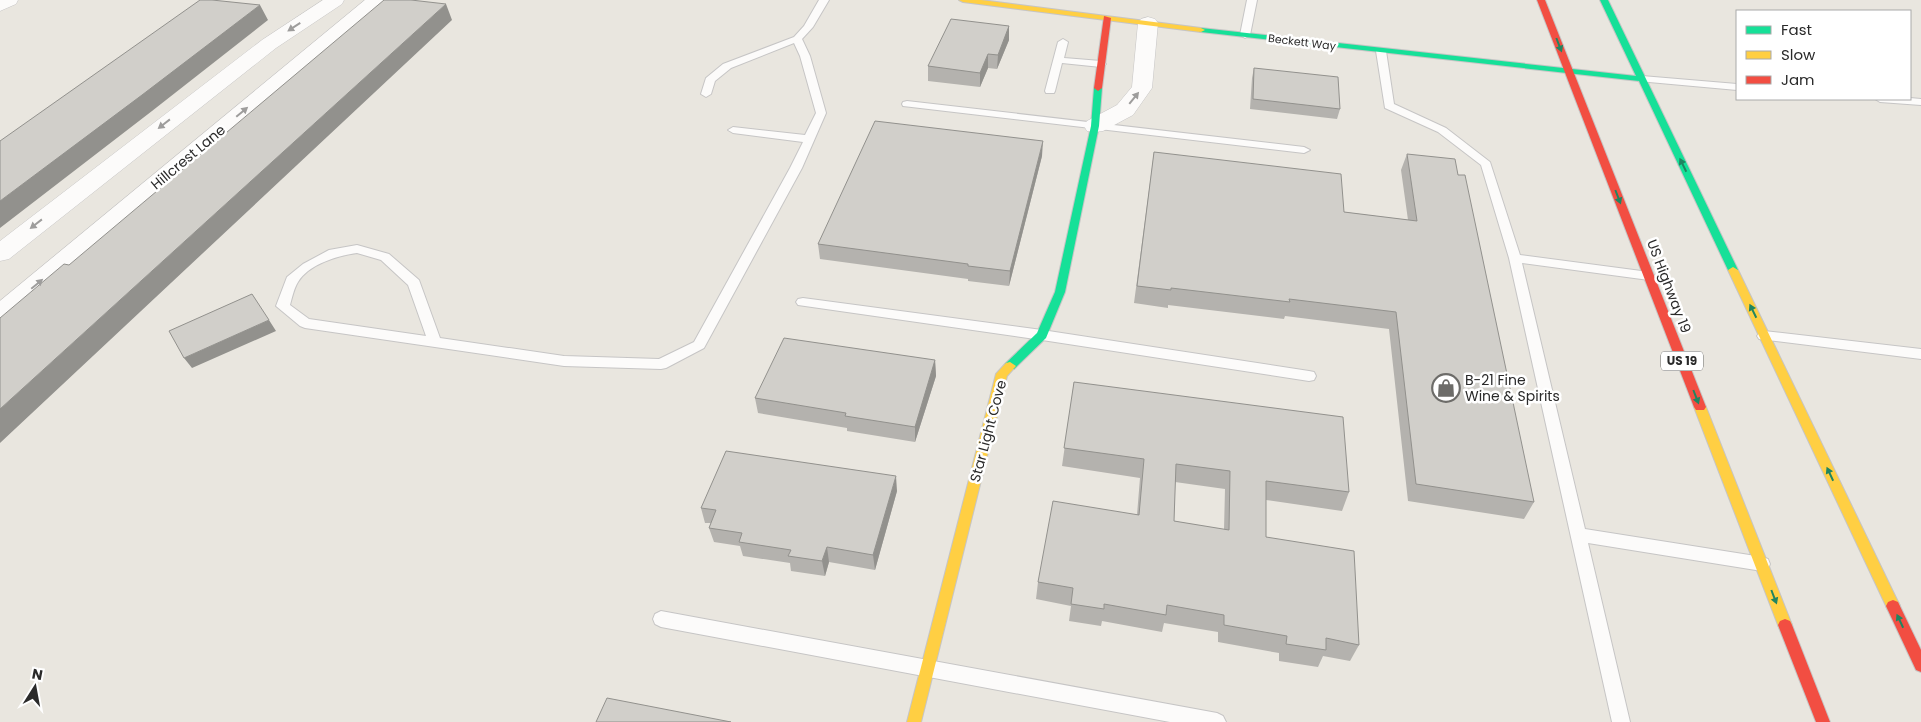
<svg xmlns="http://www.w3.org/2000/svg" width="1921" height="722" font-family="Poppins,sans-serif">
<rect width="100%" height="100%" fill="#e9e6df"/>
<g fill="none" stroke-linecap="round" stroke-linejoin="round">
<defs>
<path id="lane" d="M 819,0 L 829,0 L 813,27 L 802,39 L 810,56 L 826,113 L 802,168 L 704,348 L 666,368 L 661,369 L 564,366 L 305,328 L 300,326 L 276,306 L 287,277 L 303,264 L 329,250 L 357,245 L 389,254 L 419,280 L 440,338 L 564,356 L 659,359 L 694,342 L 790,168 L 803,142 L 733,133 L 728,130 L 733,127 L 805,135 L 816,113 L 800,56 L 794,43 L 731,68 L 715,81 L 711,94 L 706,97 L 701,94 L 706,78 L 723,64 L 794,37 L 804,26 ZM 357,253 L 381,260 L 408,285 L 426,336 L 309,319 L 290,305 C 292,298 294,288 298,282 C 309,264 337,256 357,253 Z
M 1247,0 L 1257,0 L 1250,35 L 1245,38 L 1240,35 Z
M 1063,39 L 1068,42 L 1064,58 L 1101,61 L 1106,64 L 1101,67 L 1062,63 L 1055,91 L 1054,93 L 1046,93 L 1045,91 L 1058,42 Z
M 1381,48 L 1386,51 L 1394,104 L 1446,128 L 1490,162 L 1520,255 L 1649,272 L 1655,276 L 1649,280 L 1522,263 L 1585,529 L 1762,557 L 1768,559 L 1770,564 L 1768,569 L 1762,571 L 1588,543 L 1630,722 L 1612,722 L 1509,258 L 1481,165 L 1438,132 L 1385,108 L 1376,51 Z
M 1642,76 L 1737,84 L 1737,90 L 1638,81 L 1638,77 Z
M 1910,98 L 1921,99 L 1921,105 L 1880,102 L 1875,99 Z
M 907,101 L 1304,147 L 1310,150 L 1304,153 L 903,106 L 902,104 L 903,102 Z
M 803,298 L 1042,330 L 1309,371 L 1314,372 L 1316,376 L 1314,380 L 1309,381 L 1042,340 L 798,305 L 796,302 L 798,299 Z
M 1764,331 L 1921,349 L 1921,359 L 1759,339 L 1757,336 L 1759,333 Z
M 661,611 L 1217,713 L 1223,716 L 1226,722 L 1170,722 L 661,627 L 655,624 L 653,619 L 655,614 Z"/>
<path id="street" d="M 0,0 L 18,0 L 16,4 L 0,11 Z
M 323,0 L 344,0 L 342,4 L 276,48 L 9,259 L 0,261 L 0,241 L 262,40 Z
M 365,0 L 385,0 L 9,321 L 0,324 L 0,301 Z
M 1148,17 L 1155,19 L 1158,23 L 1152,88 L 1133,115 L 1103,131 L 1095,132 L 1087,131 L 1084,126 L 1087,121 L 1117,105 L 1132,87 L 1138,23 L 1141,19 Z"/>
<path id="fast" d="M 1600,0 L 1608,0 L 1738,270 L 1737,272 L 1733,273 L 1728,270 L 1639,81 L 1201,32 L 1197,30 L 1201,28 L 1636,76 Z
M 1098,85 L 1102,88 L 1099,126 L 1065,292 L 1046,338 L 1014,369 L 1006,369 L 1004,366 L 1006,363 L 1037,333 L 1055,292 L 1091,126 L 1094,88 Z"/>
<path id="slow" d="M 959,0 L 981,0 L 1201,28 L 1205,30 L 1201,32 L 963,2 Z
M 1733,267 L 1738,270 L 1898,602 L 1900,606 L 1898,610 L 1893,612 L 1888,610 L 1728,270 Z
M 1010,362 L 1016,366 L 1007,376 L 921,722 L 907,722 L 996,374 L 1006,363 Z
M 1700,403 L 1704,404 L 1706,407 L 1792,625 L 1790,629 L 1785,631 L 1780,629 L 1778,625 L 1694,407 L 1696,404 Z"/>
<path id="jam" d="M 1537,0 L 1545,0 L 1706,407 L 1704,410 L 1696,410 L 1694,407 Z
M 1104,16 L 1111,18 L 1102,88 L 1098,91 L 1094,88 Z
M 1893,600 L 1898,602 L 1921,650 L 1921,672 L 1916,670 L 1886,606 L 1888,602 Z
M 1785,619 L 1790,621 L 1792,625 L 1830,722 L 1816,722 L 1778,625 L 1780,621 Z"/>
</defs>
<use href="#lane" stroke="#c6c5c5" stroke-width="2"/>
<use href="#street" stroke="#c6c5c5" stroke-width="1"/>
<use href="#fast" stroke="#c6c5c5" stroke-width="2"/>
<use href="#slow" stroke="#c6c5c5" stroke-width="2"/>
<use href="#jam" stroke="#c6c5c5" stroke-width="2"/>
<use href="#lane" fill="#fcfbfa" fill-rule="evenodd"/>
<use href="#street" fill="#fcfbfa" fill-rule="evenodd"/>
<use href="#fast" fill="#16e098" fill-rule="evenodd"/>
<use href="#slow" fill="#ffcf43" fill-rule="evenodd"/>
<use href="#jam" fill="#f24e42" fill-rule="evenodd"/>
</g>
<path fill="#b4b2ae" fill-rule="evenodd" d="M 1009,26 L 1009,40 L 997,69 L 988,68 L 980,87 L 928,81 L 928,66 Z
M 1254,68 L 1340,109 L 1337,119 L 1250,109 L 1252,78 Z
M 1154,152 L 1344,212 L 1408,220 L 1401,170 L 1407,154 L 1534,502 L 1524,519 L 1408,501 L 1389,329 L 1285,316 L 1284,319 L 1168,305 L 1168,308 L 1134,303 Z
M 1042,156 L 1009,286 L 968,281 L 968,279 L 820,259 L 818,244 Z
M 935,360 L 936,376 L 915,442 L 847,431 L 847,428 L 758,413 L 755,398 Z
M 1074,382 L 1349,492 L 1342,511 L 1266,500 L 1266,537 L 1359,645 L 1350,661 L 1323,656 L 1318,667 L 1279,661 L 1279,653 L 1218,642 L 1218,632 L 1164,623 L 1162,632 L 1102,621 L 1101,626 L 1069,621 L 1071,606 L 1036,599 L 1038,582 L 1137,515 L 1140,478 L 1062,466 ZM 1175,482 L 1225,489 L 1224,530 L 1174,521 Z
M 897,491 L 875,570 L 829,562 L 825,576 L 791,571 L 790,563 L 743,556 L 740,546 L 714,542 L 709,528 L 711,523 L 705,523 L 701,508 Z"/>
<path fill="#92918d" d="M 446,4 L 452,20 L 0,443 L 0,409 Z
M 260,5 L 268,20 L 152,111 L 0,228 L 0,201 Z
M 1009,26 L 1009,40 L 997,69 L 998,55 Z
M 988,54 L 988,68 L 980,87 L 980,73 Z
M 1043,141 L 1042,156 L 1009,286 L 1010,271 Z
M 269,320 L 276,331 L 192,368 L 184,358 Z
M 935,360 L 936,376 L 915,442 L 915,427 Z
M 896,476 L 897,491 L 875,570 L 873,555 Z
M 827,547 L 829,562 L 825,576 L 822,561 Z"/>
<path fill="#d1cfca" stroke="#92918d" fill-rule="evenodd" d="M 200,0 L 212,0 L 260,5 L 142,95 L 0,201 L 0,141 Z
M 384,0 L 411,0 L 446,4 L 0,409 L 0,318 L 64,264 L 69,265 Z
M 951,19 L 1009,26 L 998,55 L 988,54 L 980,73 L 928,66 Z
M 1254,68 L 1338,77 L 1340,109 L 1253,99 Z
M 875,121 L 1043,141 L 1010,271 L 968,266 L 968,264 L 818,244 Z
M 1154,152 L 1341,174 L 1344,212 L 1417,221 L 1407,154 L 1455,159 L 1458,175 L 1465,175 L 1534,502 L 1416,484 L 1396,312 L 1289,299 L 1290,302 L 1171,288 L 1171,290 L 1137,286 Z
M 252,294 L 269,320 L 184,358 L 169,331 Z
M 784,338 L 935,360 L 915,427 L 845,416 L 846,413 L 755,398 Z
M 1074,382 L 1343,417 L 1349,492 L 1266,481 L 1266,537 L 1354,551 L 1359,645 L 1326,638 L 1326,650 L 1286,644 L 1287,636 L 1224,625 L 1224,615 L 1167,605 L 1166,615 L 1104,604 L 1104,609 L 1071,604 L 1073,588 L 1038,582 L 1053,501 L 1139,515 L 1144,459 L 1064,448 ZM 1176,464 L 1230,471 L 1229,530 L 1174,521 Z
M 726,451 L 896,476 L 873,555 L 827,547 L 822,561 L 788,556 L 791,550 L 739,542 L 742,533 L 709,528 L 716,510 L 701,508 Z
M 607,698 L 731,722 L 596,722 Z"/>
<defs><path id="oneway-solid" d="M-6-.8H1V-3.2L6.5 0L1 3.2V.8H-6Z" transform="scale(1.25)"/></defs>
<g fill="#9e9d9c">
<use href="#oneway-solid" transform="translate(294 27) rotate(147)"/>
<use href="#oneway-solid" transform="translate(1134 98) rotate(-51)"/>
<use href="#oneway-solid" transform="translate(242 112) rotate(-40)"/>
<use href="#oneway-solid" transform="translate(164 124) rotate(142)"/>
<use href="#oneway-solid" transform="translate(36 224) rotate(142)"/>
<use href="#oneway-solid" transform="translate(37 284) rotate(-40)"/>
</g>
<g fill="#208561">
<use href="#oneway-solid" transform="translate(1559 45) rotate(69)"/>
<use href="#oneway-solid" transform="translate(1683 165) rotate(-116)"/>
<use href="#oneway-solid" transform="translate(1618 197) rotate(69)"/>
<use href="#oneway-solid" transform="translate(1753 311) rotate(-116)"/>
<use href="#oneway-solid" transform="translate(1696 397) rotate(69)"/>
<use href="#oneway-solid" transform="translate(1830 474) rotate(-115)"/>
<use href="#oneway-solid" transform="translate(1774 597) rotate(69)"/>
<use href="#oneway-solid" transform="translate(1900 621) rotate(-115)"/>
</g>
<defs>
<symbol id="shop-ring" viewBox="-11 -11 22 22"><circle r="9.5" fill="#fff" stroke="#6d6c69" stroke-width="1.5"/><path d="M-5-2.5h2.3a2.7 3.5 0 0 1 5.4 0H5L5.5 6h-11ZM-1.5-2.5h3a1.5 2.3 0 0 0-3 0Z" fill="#6d6c69"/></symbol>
</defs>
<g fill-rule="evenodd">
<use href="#shop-ring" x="1430" y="372" width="32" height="32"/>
</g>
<g text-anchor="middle" stroke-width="5" stroke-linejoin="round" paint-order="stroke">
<g font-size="11" fill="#2a2a2a" stroke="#fff">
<text transform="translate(1302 42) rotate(7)" y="4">Beckett Way</text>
</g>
<rect fill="#fff" stroke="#6a6a6a" stroke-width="1" x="1661" y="351.5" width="42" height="19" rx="4"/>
<g font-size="12" font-weight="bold" fill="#2a2a2a">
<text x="1682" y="365">US 19</text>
</g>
<g font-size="14" fill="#2a2a2a" stroke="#fff">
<text transform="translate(188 157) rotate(-40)" y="5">Hillcrest Lane</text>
<text transform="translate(1669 286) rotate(69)" y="5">US Highway 19</text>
<text transform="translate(988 431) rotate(-75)" y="5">Star Light Cove</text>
</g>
<g font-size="14" fill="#2a2a2a" stroke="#fff" text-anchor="start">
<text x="1465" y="385">B-21 Fine<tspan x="1465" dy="16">Wine &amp; Spirits</tspan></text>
</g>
</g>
<rect x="1736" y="10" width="175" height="90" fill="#ffffff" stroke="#aaaaaa"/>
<rect x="1746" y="26" width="25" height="8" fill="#16e098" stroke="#aaaaaa"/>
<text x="1781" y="35" font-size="15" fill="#2a2a2a">Fast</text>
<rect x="1746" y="51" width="25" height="8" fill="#ffcf43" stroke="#aaaaaa"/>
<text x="1781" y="60" font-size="15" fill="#2a2a2a">Slow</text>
<rect x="1746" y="76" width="25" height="8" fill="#f24e42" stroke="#aaaaaa"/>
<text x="1781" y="85" font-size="15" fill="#2a2a2a">Jam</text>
<g transform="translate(35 687) rotate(11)" stroke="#ffffff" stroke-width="4" paint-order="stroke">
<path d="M0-4L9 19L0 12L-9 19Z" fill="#2a2a2a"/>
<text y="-8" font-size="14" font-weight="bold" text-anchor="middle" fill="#2a2a2a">N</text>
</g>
</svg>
